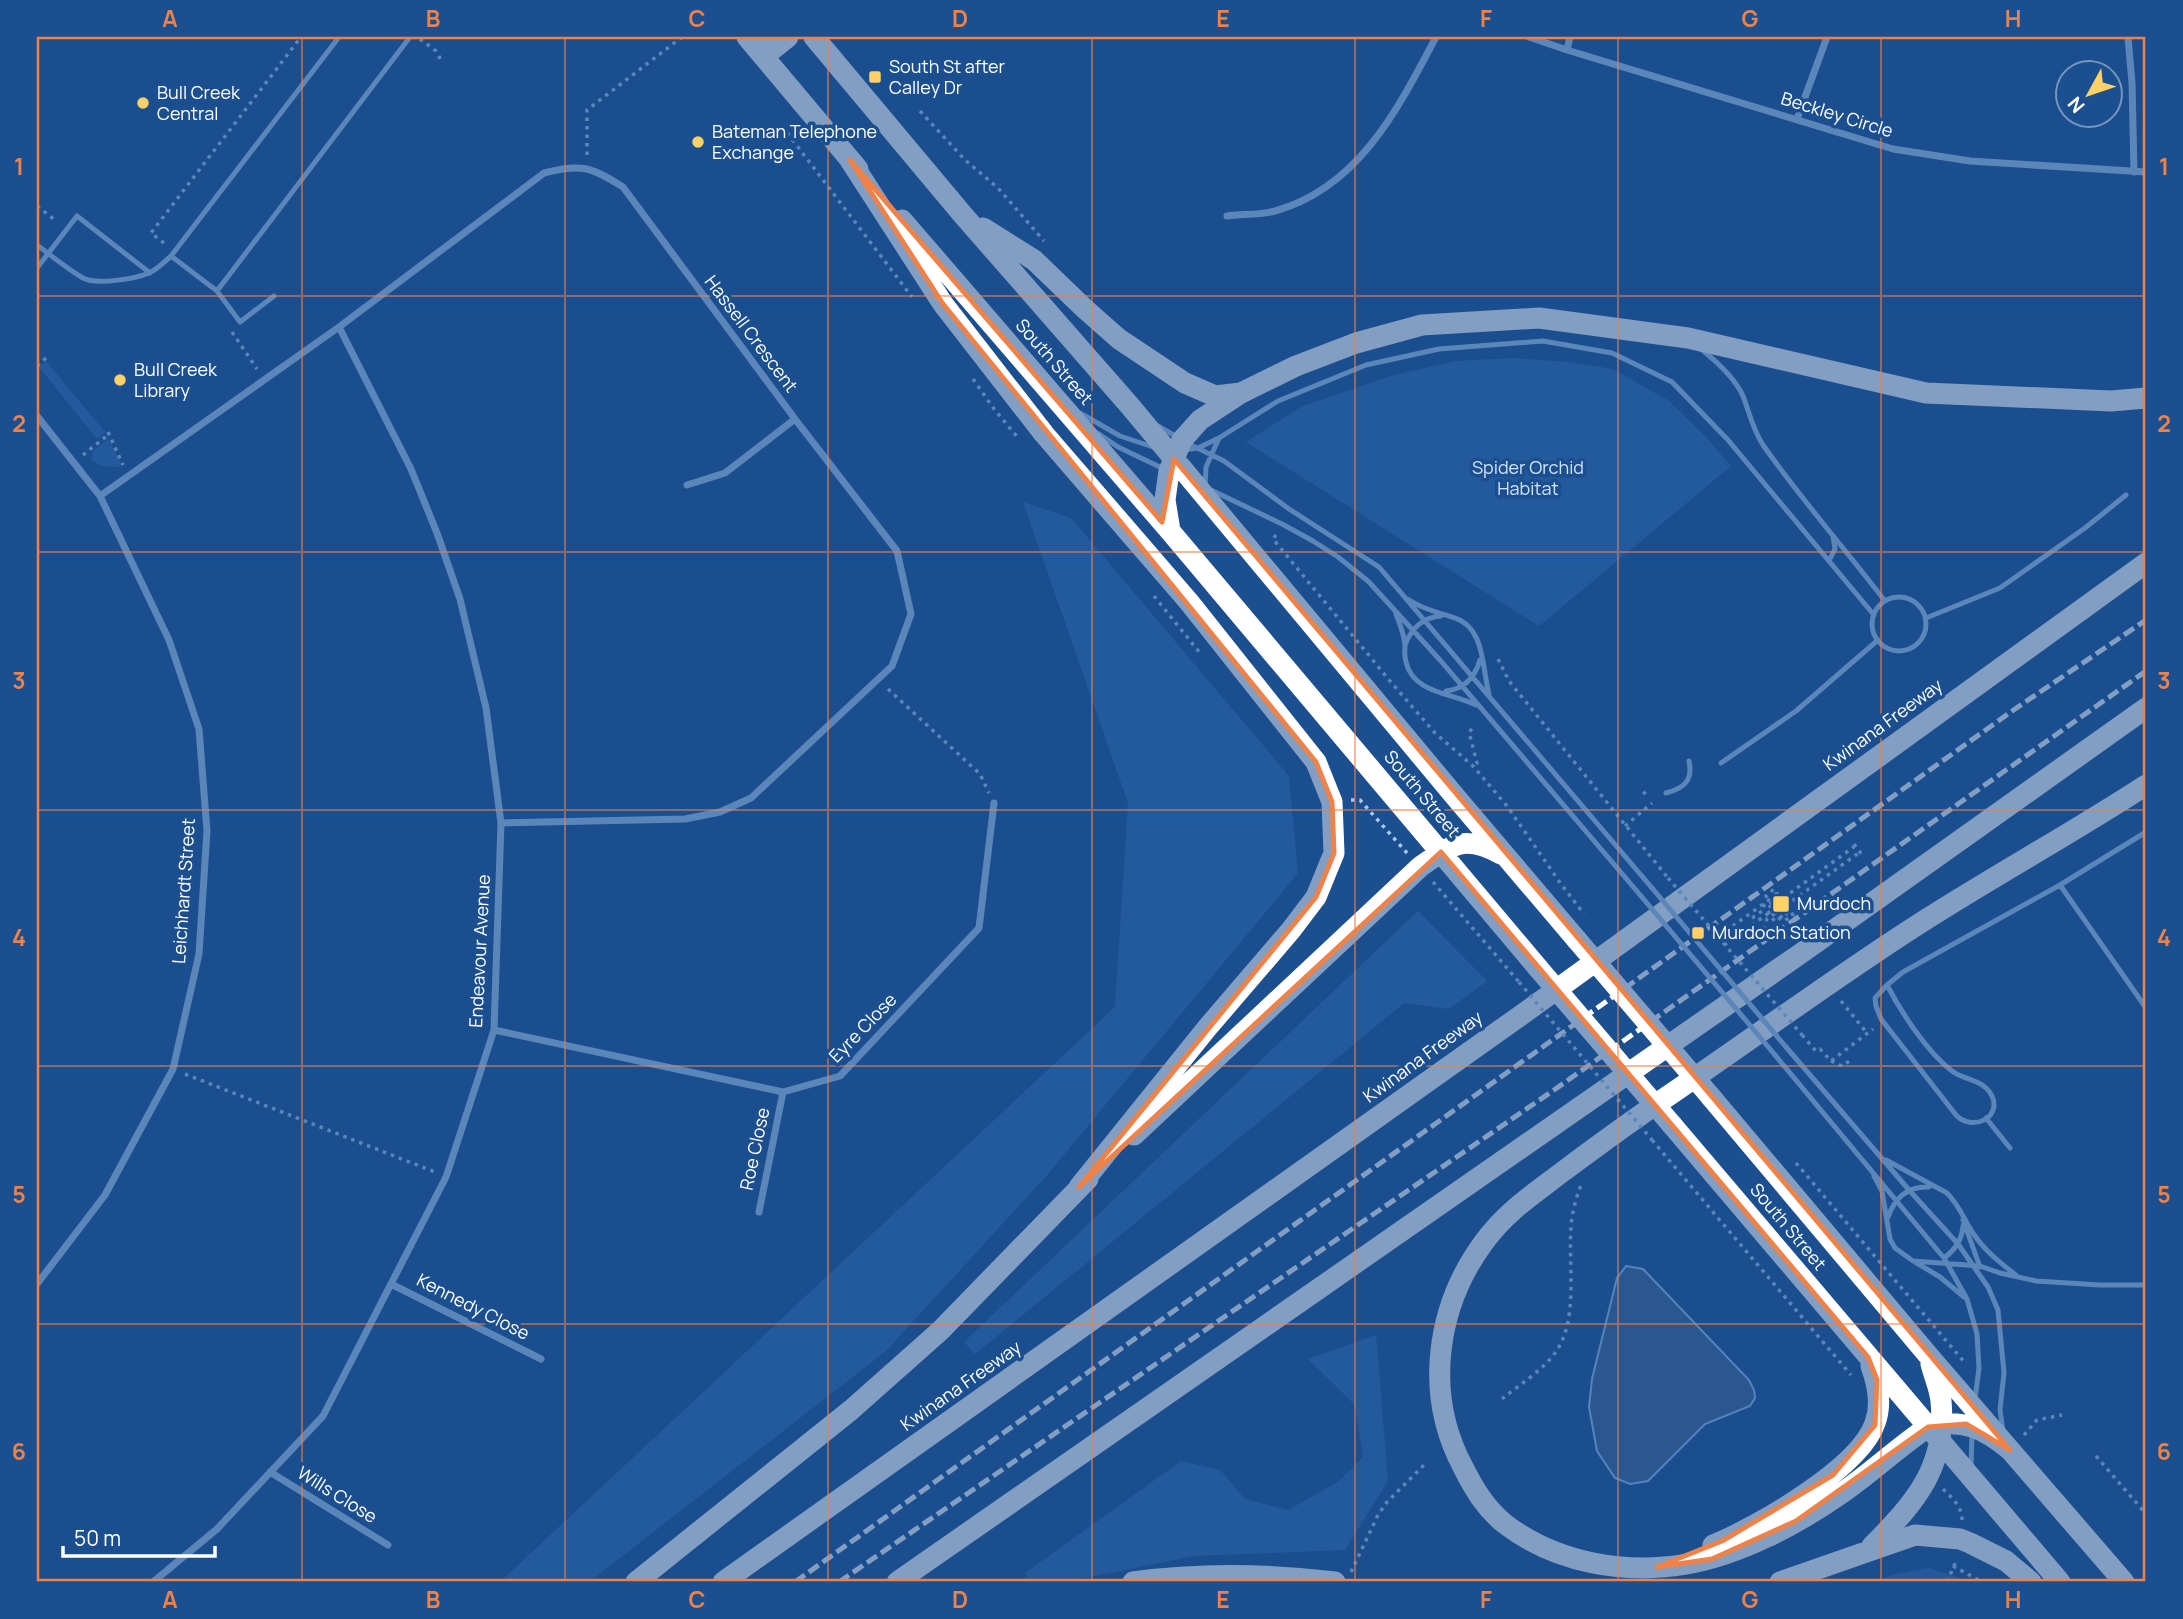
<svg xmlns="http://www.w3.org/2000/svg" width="2183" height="1619" font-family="Manrope,sans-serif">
<rect width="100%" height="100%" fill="#1b4f8f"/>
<path fill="#2e69ad" d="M 1513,358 L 1569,362 L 1613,369 L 1669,401 L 1706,437 L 1731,466 L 1539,626 L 1246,442 L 1301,407 L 1390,376 L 1456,361 Z
M 46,361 L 105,432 L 97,439 L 39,367 Z
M 108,439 L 121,463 L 119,467 L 102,466 L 91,460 L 93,451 Z
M 1023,502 L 1071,518 L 1289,776 L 1298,873 L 1048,1174 L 886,1351 L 589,1582 L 500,1582 L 1115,1007 L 1128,803 Z
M 1418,911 L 1487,981 L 1449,1009 L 1404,1003 L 975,1354 L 964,1342 Z
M 1376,1335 L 1388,1481 L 1345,1550 L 1193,1556 L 1065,1582 L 1030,1582 L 1025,1573 L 1181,1461 L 1220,1470 L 1245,1499 L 1288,1510 L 1338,1482 L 1363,1457 L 1355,1405 L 1308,1359 Z
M 1929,1568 L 1971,1582 L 1876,1582 L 1895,1574 Z"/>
<path fill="#3c6290" stroke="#9cc4f0" stroke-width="2" d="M 1626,1266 L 1643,1269 L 1749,1380 L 1754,1390 L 1755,1398 L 1750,1406 L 1705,1424 L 1648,1481 L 1630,1484 L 1615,1478 L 1597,1451 L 1589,1407 L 1592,1379 L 1617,1278 Z"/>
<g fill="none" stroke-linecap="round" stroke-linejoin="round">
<path stroke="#a9c9ee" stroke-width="3.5" stroke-dasharray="3.5 5" stroke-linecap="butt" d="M 420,39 L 436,51 L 441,60
M 920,111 L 965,160 L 998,188 L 1044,241
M 782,126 L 912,297
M 587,155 L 587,110 L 682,37
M 37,206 L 55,220
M 164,243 L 151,233 L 301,37
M 232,332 L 257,369
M 37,366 L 46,358
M 973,379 L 994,409 L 1019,439
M 108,432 L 123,465
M 83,455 L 109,434
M 1276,535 L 1273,539 L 1390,681 L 1435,733 L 1473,766 L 1507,806 L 1561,884 L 1584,914
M 1154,596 L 1200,653
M 1498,659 L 1509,681 L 1668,878
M 888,689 L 980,774 L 989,793
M 1472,729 L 1469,732 L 1477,763 L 1473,766
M 1643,794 L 1647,791
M 1351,800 L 1360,800 L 1407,853
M 1625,826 L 1652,803
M 1854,844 L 1862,855
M 1855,846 L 1786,896 L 1773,897 L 1734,925 L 1747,941 L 1763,930 L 1767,919 L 1860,852
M 1433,882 L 1519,982
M 1775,895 L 1777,893 L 1774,889 L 1766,896 L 1784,921
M 1763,904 L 1775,922 L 1790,911 L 1793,915 L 1784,921
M 1769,905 L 1777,916
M 1752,918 L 1765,909
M 1724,945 L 1773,910
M 1841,1001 L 1867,1033
M 1802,1035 L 1816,1051 L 1820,1049 L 1831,1061 L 1873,1029
M 1831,1061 L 1842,1066 L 1851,1060
M 185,1074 L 435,1172
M 1652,1140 L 1851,1375
M 1796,1163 L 1965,1363
M 1502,1399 C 1519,1385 1542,1371 1555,1353 C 1579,1321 1568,1265 1571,1227 C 1572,1212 1576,1198 1581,1185
M 2024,1435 L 2037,1420 L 2062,1415
M 2096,1456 L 2146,1514
M 1943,1489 C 1952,1498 1962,1506 1962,1520
M 1953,1566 L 1982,1582
M 1351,1572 L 1378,1515 L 1387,1502 L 1427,1462
M 1947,1582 L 1957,1559"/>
<path stroke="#a9c9ee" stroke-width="5" d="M 37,245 C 52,256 67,269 83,278 C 96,285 135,279 149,273 C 158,269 164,262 171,256 L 339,37
M 171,256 L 217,291 L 240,322 L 274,296
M 37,268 L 77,216 L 150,273
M 217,291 L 410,37
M 1701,349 C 1716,361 1735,378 1743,396 C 1750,414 1752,428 1763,445 C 1801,499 1845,549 1885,601
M 1080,413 L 1120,436 L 1156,448
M 1158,426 L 1177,437
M 1099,434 L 1118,447 L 1164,469
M 1185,442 L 1224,461 L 1289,509 L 1379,567 L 1652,888
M 1183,450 L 1198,448 L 1219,438
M 1205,486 L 1206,467 L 1219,438 L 1278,401 L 1366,365 L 1439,349 L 1543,341 L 1612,353 L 1672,382 L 1728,440 L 1874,615
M 1211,490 L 1282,524 L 1313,541 L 1338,557 L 1368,581 L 1440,660 L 1641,896
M 1829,561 L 1835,549 L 1833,536
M1872 624a27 27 0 1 1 54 0a27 27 0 1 1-54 0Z
M 1409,600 C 1424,610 1438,612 1455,618 C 1485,628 1482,668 1489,694
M 1396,614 C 1400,624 1404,634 1405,645 C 1405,651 1404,656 1406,662 C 1413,693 1451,693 1476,705
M 1926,618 L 2000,588 L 2085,528 L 2126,495
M 1405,645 C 1411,629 1423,617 1441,616
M 1446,691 C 1464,689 1475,677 1480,660
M 1721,763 L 1796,711 L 1878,640
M 1666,793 C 1685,788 1693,780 1689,761
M 2060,885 L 2146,832
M 1887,985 C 1901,1012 1927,1052 1952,1071 C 1965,1081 1984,1079 1992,1096 C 2002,1118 1972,1132 1956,1115 L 1881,1019 L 1876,1006 L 1875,998 L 1887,985 L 1903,972 L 2060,885 L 2146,1008
M 1786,1047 L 1909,1190 L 1958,1244 L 1988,1287 L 1998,1310 L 2004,1373 L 2000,1410 L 2003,1431
M 1775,1055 L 1944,1258 L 1967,1299 L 1977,1334 L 1979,1368 L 1975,1399
M 1986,1118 L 2010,1148
M 1886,1160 L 1947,1193 C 1960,1206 1965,1222 1975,1236 C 1986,1252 2002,1264 2017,1276
M 1874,1176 L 1882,1191 L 1890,1239 L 1895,1248 L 1913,1261 L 1980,1266 L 2000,1273 L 2036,1281 L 2100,1285 L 2146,1285
M 1888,1217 C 1895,1197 1908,1186 1929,1187
M 1963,1220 L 1980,1267
M 1944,1258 C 1955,1250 1962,1240 1963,1226
M 1915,1262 L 1940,1277 L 1964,1297
M 1971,1469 L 1972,1433"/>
<path stroke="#a9c9ee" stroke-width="7" d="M 1529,37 L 1567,50 L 1893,149 L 1970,161 L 2146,172
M 2128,37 L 2132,83 L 2134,172
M 1567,50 L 1570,37
M 1797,119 L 1827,37
M 1227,216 C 1242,214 1260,215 1275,211 C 1359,188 1399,107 1436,37
M 37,416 L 100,496 L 169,640 L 199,729 L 207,831 L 199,954 L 173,1069 L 105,1195 L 37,1284
M 687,485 L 725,473 L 795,419
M 100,496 L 339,327 L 544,173 C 581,163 591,167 623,187 L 795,419 L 897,551 L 911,614 L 892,666 L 751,798 L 720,812 L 685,819 L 501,823
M 494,1030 L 783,1092 L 840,1076 L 979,928 L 994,803
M 759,1212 L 783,1092
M 391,1284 L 541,1359
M 270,1472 L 388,1545
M 153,1582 L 217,1529 L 323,1416 L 446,1177 L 494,1030 L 501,823 L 486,708 L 460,599 L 437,533 L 411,469 L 339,327"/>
<path stroke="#fff" stroke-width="21" d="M 747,37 L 858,169
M 814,37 L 963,215 L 1130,406 L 1453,794 L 1577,940
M 756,48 L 773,49 L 788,37
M 850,160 L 943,304 L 1044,434 L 1189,602 L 1316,762 L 1332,802 L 1334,853 L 1316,897 L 1291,930 L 1207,1028 L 1079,1187
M 902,220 L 1170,531 L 1538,968
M 983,228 L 1034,260 L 1085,309 L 1119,339 L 1185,383 L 1215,396 L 1241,393
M 1170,531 L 1165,500 L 1169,471 L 1182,440 L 1200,420 L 1241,393 L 1296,366 L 1356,343 L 1422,325 L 1539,318 L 1688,338 L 1926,393 L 2111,401 L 2146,398
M 1711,1097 L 1928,1355 L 2124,1582
M 1672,1125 L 2060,1582
M 1134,1135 L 1420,867 C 1452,844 1464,834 1501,854
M 2010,1450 C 1984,1428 1962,1418 1928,1427 C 1897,1448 1870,1474 1839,1495 C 1796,1525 1739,1555 1687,1564 C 1625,1575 1556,1563 1505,1524 C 1486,1509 1474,1489 1463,1467 C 1424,1394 1436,1307 1484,1242 C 1506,1212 1532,1195 1561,1173 C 1597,1146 1634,1119 1671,1094 C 1750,1040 1828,983 1908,931 C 1986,880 2068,836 2146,785
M 1713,1545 C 1756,1528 1860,1468 1875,1423 C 1882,1404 1878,1385 1871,1366
M 1872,1546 C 1916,1502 1947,1466 1941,1401 C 1940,1389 1934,1376 1931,1364
M 636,1582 L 851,1410 L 940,1331 L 1088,1179
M 723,1582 L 1520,1016 L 2146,563
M 897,1582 L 1800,954 L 2146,708
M 1133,1582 C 1199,1573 1268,1574 1335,1582
M 1780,1582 L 1915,1535 L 1960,1539 L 1970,1543 L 2006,1561 L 2031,1582"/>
<path stroke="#fff" stroke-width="5" stroke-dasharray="12 5" stroke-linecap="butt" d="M 795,1582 L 2015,709 L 2146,620
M 839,1582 L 1554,1090 L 2146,671"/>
<path stroke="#a9c9ee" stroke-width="3.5" stroke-dasharray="3.5 5" stroke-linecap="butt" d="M 1668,878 L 1802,1035
M 1519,982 L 1652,1140"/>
<path stroke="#a9c9ee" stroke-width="5" d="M 1652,888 L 1786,1047
M 1641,896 L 1775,1055"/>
<path stroke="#fff" stroke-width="21" d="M 1577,940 L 1711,1097
M 1538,968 L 1672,1125"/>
</g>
<path d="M0 0H2183V1619H0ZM 850,160 L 1162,522 L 1174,459 L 2010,1450 L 1966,1424 L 1928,1427 L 1796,1521 L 1712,1559 L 1657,1567 L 1722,1541 L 1833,1475 L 1875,1425 L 1877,1380 L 1868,1357 L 1441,852 L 1079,1187 L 1316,897 L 1334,853 L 1332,802 L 1316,762 L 943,304 Z" fill="#1b4f8f" fill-opacity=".55" fill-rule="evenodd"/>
<path fill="none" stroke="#ee8249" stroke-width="5" stroke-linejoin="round" d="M 850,160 L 1162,522 L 1174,459 L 2010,1450 L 1966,1424 L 1928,1427 L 1796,1521 L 1712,1559 L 1657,1567 L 1722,1541 L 1833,1475 L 1875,1425 L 1877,1380 L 1868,1357 L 1441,852 L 1079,1187 L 1316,897 L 1334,853 L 1332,802 L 1316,762 L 943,304 Z"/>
<path fill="none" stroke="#ee8249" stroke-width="2" stroke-opacity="0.55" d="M 302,37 L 302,1582M 565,37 L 565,1582M 828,37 L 828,1582M 1092,37 L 1092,1582M 1355,37 L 1355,1582M 1618,37 L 1618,1582M 1881,37 L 1881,1582M 37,296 L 2146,296M 37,552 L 2146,552M 37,810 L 2146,810M 37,1066 L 2146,1066M 37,1324 L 2146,1324"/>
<g fill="#ffd166" stroke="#1b4f8f" stroke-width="2.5">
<rect x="868" y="70" width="14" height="14" rx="3.5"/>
<circle cx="143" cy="103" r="7"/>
<circle cx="698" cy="142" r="7"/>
<circle cx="120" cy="380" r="7"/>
<rect x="1772" y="895" width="18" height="18" rx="3.5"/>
<rect x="1691" y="926" width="14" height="14" rx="3.5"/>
</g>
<g text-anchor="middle" stroke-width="7" stroke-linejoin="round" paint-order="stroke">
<g font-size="18" fill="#fff" stroke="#1b4f8f" text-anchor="start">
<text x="889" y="73">South St after<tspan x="889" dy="21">Calley Dr</tspan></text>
<text x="157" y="99">Bull Creek<tspan x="157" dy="21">Central</tspan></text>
<text x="712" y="138">Bateman Telephone<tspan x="712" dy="21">Exchange</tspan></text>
<text x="134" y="376">Bull Creek<tspan x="134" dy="21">Library</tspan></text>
<text x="1797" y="910">Murdoch</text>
<text x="1712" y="939">Murdoch Station</text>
</g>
<g font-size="18" fill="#fff" stroke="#1b4f8f">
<text transform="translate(1837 115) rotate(17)" y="6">Beckley Circle</text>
<text transform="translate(751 334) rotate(53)" y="6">Hassell Crescent</text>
<text transform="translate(1054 362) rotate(49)" y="6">South Street</text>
<text transform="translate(1883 725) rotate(-36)" y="6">Kwinana Freeway</text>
<text transform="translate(1422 794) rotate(50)" y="6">South Street</text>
<text transform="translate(184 891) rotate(-86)" y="6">Leichhardt Street</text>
<text transform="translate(480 951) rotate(-87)" y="6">Endeavour Avenue</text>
<text transform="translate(863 1028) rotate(-46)" y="6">Eyre Close</text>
<text transform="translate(1423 1057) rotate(-36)" y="6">Kwinana Freeway</text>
<text transform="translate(755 1149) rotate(-78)" y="6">Roe Close</text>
<text transform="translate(1788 1227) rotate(50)" y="6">South Street</text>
<text transform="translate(473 1307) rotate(27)" y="6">Kennedy Close</text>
<text transform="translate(961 1386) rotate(-35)" y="6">Kwinana Freeway</text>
<text transform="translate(337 1495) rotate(32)" y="6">Wills Close</text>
</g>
<g font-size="18" fill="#cfe3fa" stroke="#1b4f8f">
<text x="1528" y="474">Spider Orchid<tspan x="1528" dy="21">Habitat</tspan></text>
</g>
</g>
<rect width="2183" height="1619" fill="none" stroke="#1b4f8f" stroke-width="77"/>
<g transform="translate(2089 94) rotate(230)"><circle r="33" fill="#1b4f8f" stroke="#7695bc" stroke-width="2"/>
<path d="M0-5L12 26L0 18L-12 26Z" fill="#ffd166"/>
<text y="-10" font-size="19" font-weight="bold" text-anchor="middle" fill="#ffffff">N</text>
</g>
<path d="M63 1546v10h152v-10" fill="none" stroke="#ffffff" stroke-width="3.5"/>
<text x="74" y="1546" font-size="21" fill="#ffffff" stroke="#1b4f8f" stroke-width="5" paint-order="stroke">50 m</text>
<rect x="38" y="38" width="2106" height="1542" fill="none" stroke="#ee8249" stroke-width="2.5"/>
<g font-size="23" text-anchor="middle" font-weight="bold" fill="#ee8249">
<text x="170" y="27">A</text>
<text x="433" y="27">B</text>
<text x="697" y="27">C</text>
<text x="960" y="27">D</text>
<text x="1223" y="27">E</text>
<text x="1486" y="27">F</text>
<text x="1750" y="27">G</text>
<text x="2013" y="27">H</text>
<text x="19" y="175">1</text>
<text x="2164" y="175">1</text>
<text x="19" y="432">2</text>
<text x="2164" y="432">2</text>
<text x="19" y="689">3</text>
<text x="2164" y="689">3</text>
<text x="19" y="946">4</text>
<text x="2164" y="946">4</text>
<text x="19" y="1203">5</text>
<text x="2164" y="1203">5</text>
<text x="19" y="1460">6</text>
<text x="2164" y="1460">6</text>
<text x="170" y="1608">A</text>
<text x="433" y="1608">B</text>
<text x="697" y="1608">C</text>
<text x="960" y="1608">D</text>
<text x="1223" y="1608">E</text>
<text x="1486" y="1608">F</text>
<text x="1750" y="1608">G</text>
<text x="2013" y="1608">H</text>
</g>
</svg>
